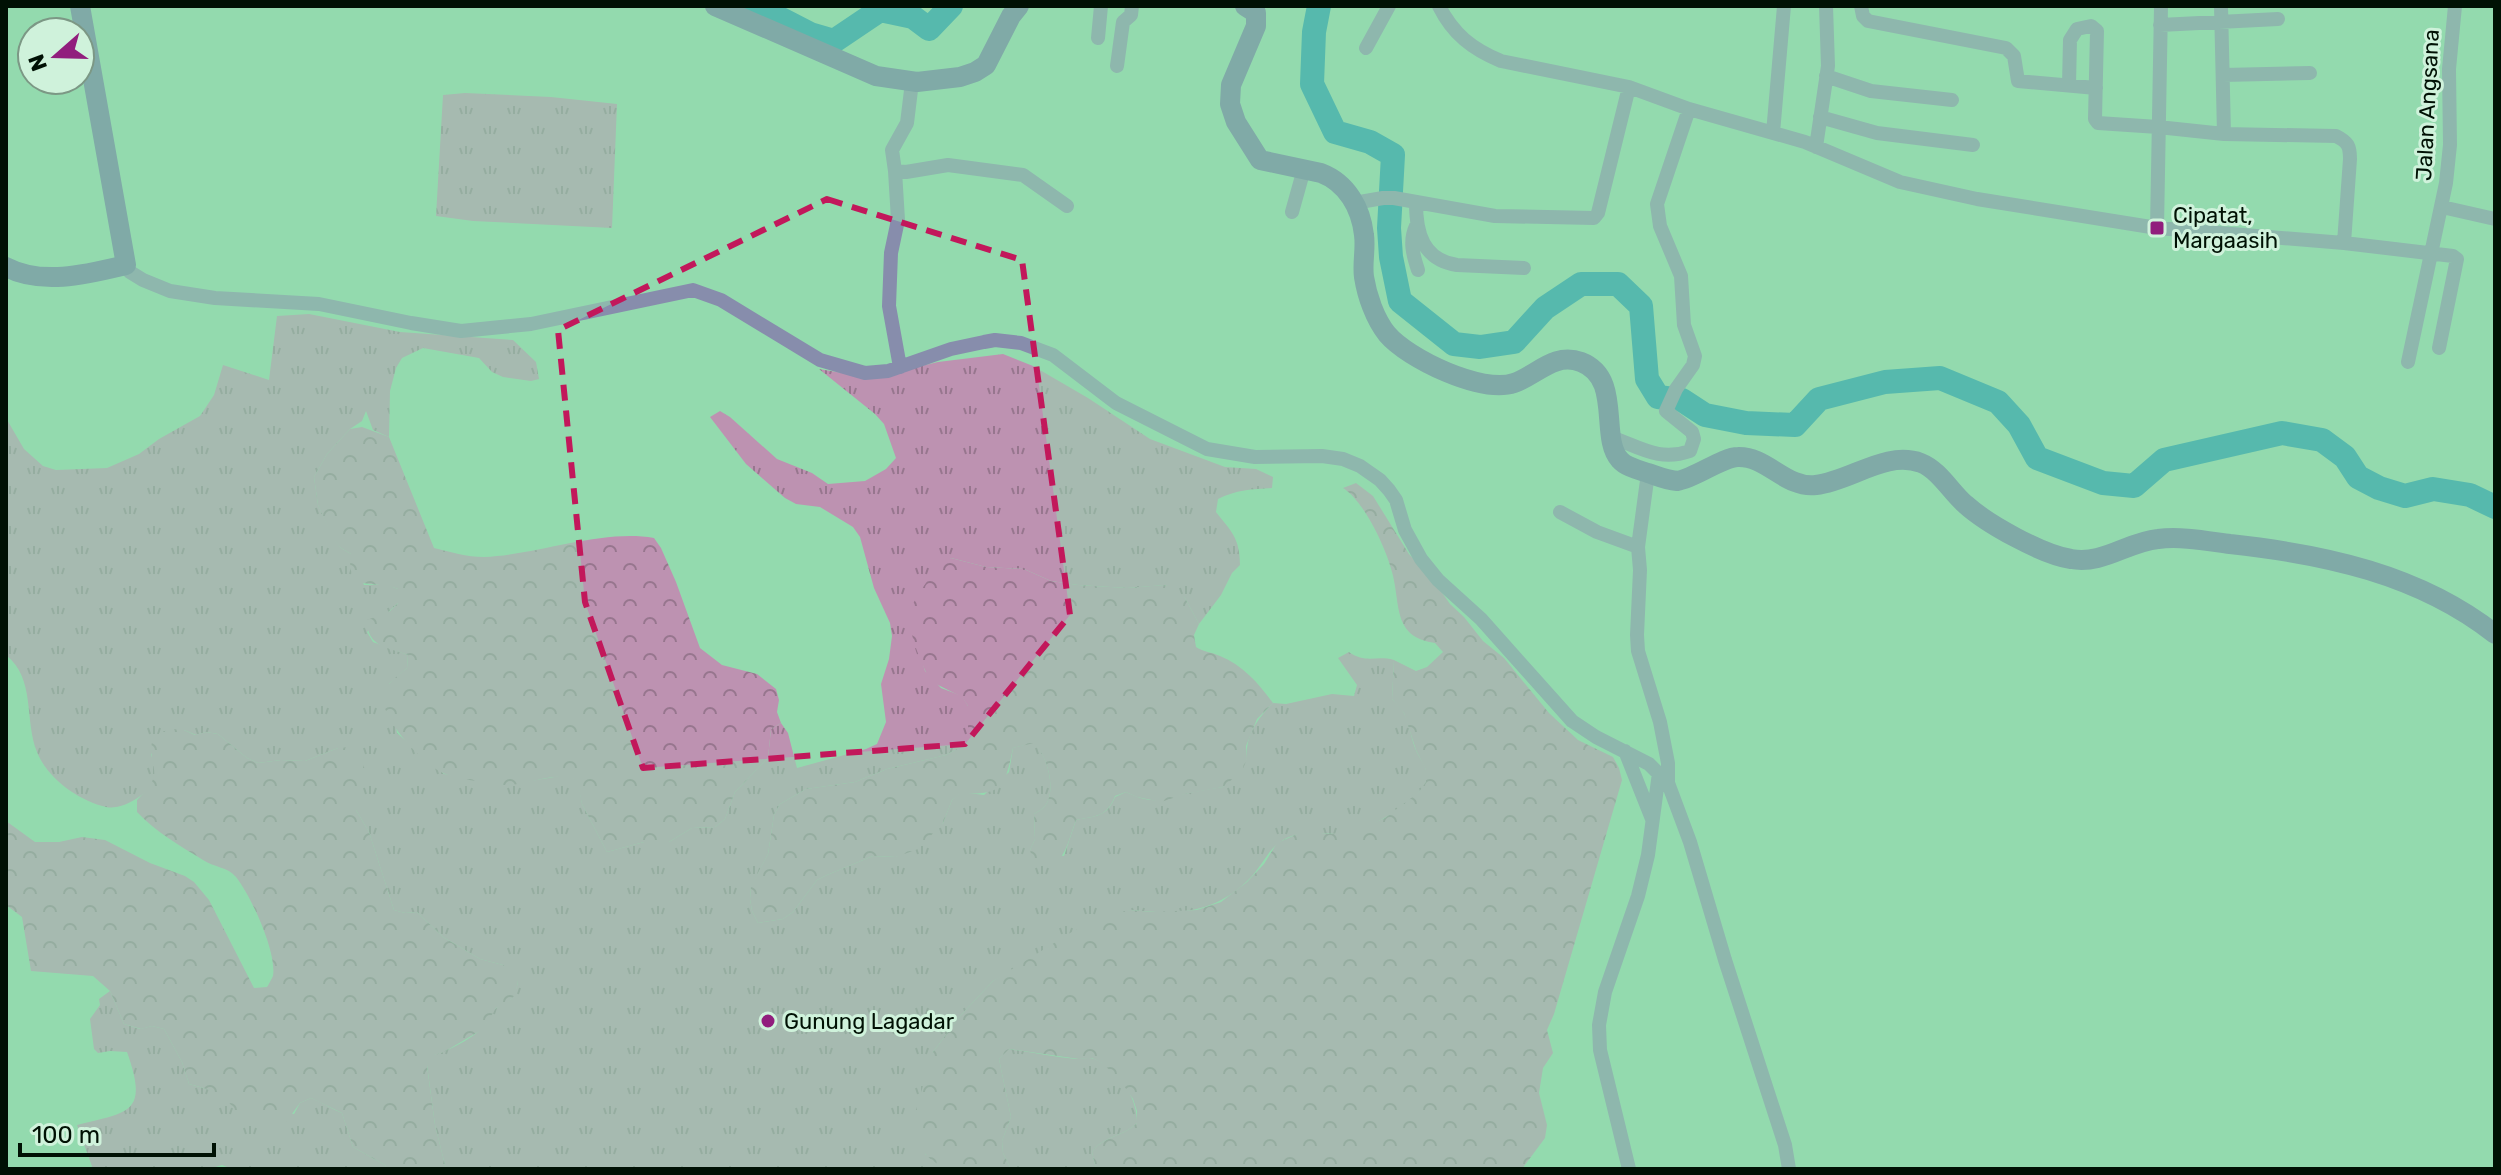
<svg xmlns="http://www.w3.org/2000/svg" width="2501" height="1175" font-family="Rubik,sans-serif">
<defs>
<pattern id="grass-tufts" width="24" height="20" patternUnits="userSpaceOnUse" patternTransform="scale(2)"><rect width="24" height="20" fill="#bd92b1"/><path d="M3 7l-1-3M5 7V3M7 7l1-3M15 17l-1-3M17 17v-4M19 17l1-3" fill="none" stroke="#97768e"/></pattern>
<pattern id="forest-crowns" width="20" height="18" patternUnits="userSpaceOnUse" patternTransform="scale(2)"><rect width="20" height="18" fill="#bd92b1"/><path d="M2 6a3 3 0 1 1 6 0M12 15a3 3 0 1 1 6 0" fill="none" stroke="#97768e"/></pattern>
</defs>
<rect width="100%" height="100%" fill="#93daae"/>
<path fill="url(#grass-tufts)" d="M 465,93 L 551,97 L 617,104 L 612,228 L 473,221 L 436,216 L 443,95 Z
M 309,314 L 400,332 L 513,340 L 536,362 L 539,379 L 531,381 L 503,377 L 492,372 L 479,358 L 423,348 L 402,358 L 396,368 L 390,391 L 389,437 L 373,430 L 366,411 L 362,421 L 350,429 L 327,454 L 314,477 L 318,505 L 334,539 L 341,548 L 351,554 L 364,585 L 387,585 L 398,589 L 399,602 L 367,632 L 373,642 L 408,655 L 407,668 L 389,684 L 397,733 L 444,774 L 506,785 L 566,775 L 578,780 L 582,804 L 607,852 L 644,842 L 669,842 L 692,828 L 715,827 L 725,819 L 735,792 L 768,758 L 771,729 L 781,723 L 788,733 L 797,768 L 866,749 L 877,744 L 886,722 L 881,684 L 889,659 L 892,636 L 890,623 L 874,588 L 860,537 L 853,527 L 820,507 L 796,504 L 785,498 L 746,464 L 710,417 L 720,411 L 730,417 L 777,459 L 812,473 L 828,484 L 865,481 L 886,469 L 896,458 L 884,424 L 875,414 L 819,369 L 871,378 L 938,362 L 1003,354 L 1033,366 L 1088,398 L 1150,439 L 1225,467 L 1256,469 L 1273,477 L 1272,488 C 1253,489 1235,490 1218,499 L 1216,512 C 1231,531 1240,538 1240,565 L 1232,573 L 1221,595 L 1199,624 L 1185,598 L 1165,585 L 1127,588 L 1078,585 L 1051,581 L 1024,569 L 986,567 L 951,558 L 910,621 L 925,671 L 941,688 L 962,696 L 968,706 L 968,743 L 946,755 L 887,769 L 855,782 L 806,789 L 780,804 L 774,815 L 768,854 L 751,887 L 750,899 L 752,911 L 758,923 L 783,919 L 793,912 L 817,880 L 827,875 L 873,856 L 896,857 L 943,823 L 952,800 L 961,792 L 984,795 L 1009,772 L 1013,748 L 1034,742 C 1047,755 1057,790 1045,806 C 1043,809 1037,812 1034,814 L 1035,839 L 1030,850 L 1064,856 L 1076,820 C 1096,816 1107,817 1115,797 L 1126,792 C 1151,804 1159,801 1184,794 C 1197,791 1210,789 1223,787 L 1247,759 C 1245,736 1257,719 1273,703 L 1286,704 L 1332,694 L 1354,696 L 1357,685 L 1338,658 L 1349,652 C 1366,664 1376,655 1394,660 L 1392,699 C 1396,703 1401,708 1404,713 C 1409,724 1411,737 1415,748 C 1418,756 1424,763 1426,770 C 1426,772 1426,781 1426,782 C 1420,800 1369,829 1351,833 C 1325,837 1303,826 1280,842 C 1271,847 1261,866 1253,875 C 1217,914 1180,915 1130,910 L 993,981 L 961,1015 L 933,1052 L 925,1154 L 948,1169 L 446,1169 L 435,1125 L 427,1065 L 433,1055 C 447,1052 475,1037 484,1026 C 488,1021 490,1014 494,1010 C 507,997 512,1008 518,982 L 503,965 L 480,959 L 443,937 L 417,912 L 405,913 L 394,910 L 369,832 L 356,810 L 355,798 L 338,748 L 305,761 L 281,760 L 258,763 L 247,758 L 218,734 L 206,732 L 196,735 L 184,730 L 151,754 C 152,759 156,767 156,772 C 156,791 123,811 106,807 C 79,801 47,778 37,752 C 24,720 36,679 6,655 L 6,418 L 24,449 L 43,466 L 56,470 L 107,468 L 139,454 L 159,439 L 200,416 L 214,395 L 223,365 L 269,380 L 277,316 Z
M 110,991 L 124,1024 L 140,1029 L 152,1026 L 164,1029 L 182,1062 L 189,1084 L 221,1093 L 230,1101 L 294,1114 L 300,1103 L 311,1098 C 322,1102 331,1109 342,1113 L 353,1147 L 385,1165 L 387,1169 L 232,1169 L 222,1165 L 209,1169 L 93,1169 L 77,1125 C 129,1112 149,1114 127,1052 L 110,1051 L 98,1053 L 94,1049 L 90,1019 L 100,1005 L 99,999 Z
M 1008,1049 C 1031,1052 1054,1057 1076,1059 C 1082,1059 1089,1057 1094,1059 C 1118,1067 1138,1099 1137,1123 C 1123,1137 1103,1136 1092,1152 L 1096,1169 L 1011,1169 L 1003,1153 L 1002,1141 L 1011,1117 L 999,1059 Z"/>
<path fill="url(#forest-crowns)" d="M 362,427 L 389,437 L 434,548 C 450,552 467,557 484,557 C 538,555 601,529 654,538 L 661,548 L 676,582 L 700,648 L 722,665 L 757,674 L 776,689 L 779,700 L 777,712 L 781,723 L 771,729 L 768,758 L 735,792 L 725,819 L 715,827 L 692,828 L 669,842 L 644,842 L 607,852 L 582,804 L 577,780 C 553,770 529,786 504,785 C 492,784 453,778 443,773 C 423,764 381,719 383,696 C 385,684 399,675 407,668 L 408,655 C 387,647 367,647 367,620 L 390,611 L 398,603 L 398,589 C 375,579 345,595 351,554 L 341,548 L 333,539 L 318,505 L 314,477 L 327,454 L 350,429 Z
M 1356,483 L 1373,496 L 1409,554 L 1436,584 L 1450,604 L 1464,617 L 1483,641 L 1504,658 L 1549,713 L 1578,740 L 1613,757 L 1619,768 L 1622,780 L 1554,1014 L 1547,1030 L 1553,1053 L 1543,1068 L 1539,1093 L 1547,1125 L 1545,1138 L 1522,1169 L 1096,1169 L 1092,1152 C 1103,1136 1123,1137 1137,1123 L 1137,1111 L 1133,1099 L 1120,1080 L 1102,1063 L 1092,1058 L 1079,1059 L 1009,1049 L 999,1059 L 1011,1117 L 1002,1141 L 1003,1153 L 1011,1169 C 992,1169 971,1171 952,1169 C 930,1166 913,1143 912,1123 L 933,1052 L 961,1015 L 993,981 L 1070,933 L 1107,915 L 1130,910 L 1153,912 L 1197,910 L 1221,902 L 1247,882 L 1264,864 L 1277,843 L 1304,831 L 1329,834 L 1353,832 L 1385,818 L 1419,792 L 1426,782 L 1426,770 L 1416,750 L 1404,713 L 1392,699 L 1394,660 L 1416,671 L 1427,667 L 1443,652 L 1435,643 C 1392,637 1401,604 1392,572 C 1386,548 1364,501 1343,488 Z
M 951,558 L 986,567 L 1024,569 L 1051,581 L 1078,585 L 1127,588 L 1164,585 L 1176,589 L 1185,598 L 1199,624 L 1194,635 L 1196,647 C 1204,652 1211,652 1220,656 C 1243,665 1259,684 1273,703 L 1257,719 L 1246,746 L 1247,759 L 1242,771 L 1223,787 L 1185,794 L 1161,802 L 1137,797 L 1126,792 L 1115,796 C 1107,817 1096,816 1076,820 C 1067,843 1064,875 1033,861 L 1030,850 L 1035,839 L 1034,814 C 1037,812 1043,809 1045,806 C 1057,790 1047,755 1034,743 L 1013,748 C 1005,786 1003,796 961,793 L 952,800 L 943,823 L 918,849 L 896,857 L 873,856 L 827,875 L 817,880 L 793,912 L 783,919 L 758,923 L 752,911 L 750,899 L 751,886 L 768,854 L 774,815 L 780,804 L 806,789 L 855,782 L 887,769 L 946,755 L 968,743 L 968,706 L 962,697 L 930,681 C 922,663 908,635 910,614 C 913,596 936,568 951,558 Z
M 172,729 L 184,730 L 195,735 L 206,732 L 218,734 L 247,758 L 258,763 L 281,760 L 305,761 L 338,748 L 350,747 L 359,755 L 368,777 L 356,798 L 356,810 L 369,832 L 394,910 L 405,913 L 417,912 L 443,937 L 480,959 L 503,965 L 513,972 L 518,982 L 515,995 L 507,1003 L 496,1008 L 483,1029 L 444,1052 L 434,1055 L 427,1066 L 435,1125 L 446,1169 L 387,1169 L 385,1165 L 353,1147 L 342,1113 L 311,1098 L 300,1103 L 286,1122 L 274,1122 L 235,1111 C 225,1092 209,1090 189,1084 L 182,1062 L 164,1029 L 152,1026 L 141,1029 L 124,1024 L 110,991 L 93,976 L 31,971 L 22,917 L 6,905 L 6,821 L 35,842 L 59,842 L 82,837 L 105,840 L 150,863 L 185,876 L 194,882 L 209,900 L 254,988 L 267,987 C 268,986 272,978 273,976 C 277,952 251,896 236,877 C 228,867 213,867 203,860 C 179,845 157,833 137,812 L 137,800 C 167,769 148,775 152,740 L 161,732 Z"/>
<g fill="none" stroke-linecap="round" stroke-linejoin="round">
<path stroke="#0d91aa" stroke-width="24" d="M 756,6 L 810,34 L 834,41 L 880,10 L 913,17 L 929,29 L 951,6
M 1319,6 L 1314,32 L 1312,84 L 1335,132 L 1370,142 L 1393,155 L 1389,228 L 1391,257 L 1400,301 L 1454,344 L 1480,347 L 1514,342 L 1545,308 L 1581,284 L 1618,284 L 1641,306 L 1647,379 L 1658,397 L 1682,400 L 1705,415 L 1746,423 L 1795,425 L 1819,399 L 1885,382 L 1940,378 L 1998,402 L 2019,425 L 2037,458 L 2103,483 L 2134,486 L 2164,460 L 2282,433 L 2322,440 L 2345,457 L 2358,477 L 2379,488 L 2405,496 L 2433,489 L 2470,495 L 2495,507"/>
<path stroke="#878dac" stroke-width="14" d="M 1439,6 C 1453,34 1472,49 1501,61 L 1629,87 L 1689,109 L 1805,142 L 1900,182 L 1977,199 L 2157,228 L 2344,243 L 2453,256 L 2457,259 L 2439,348
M 1861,6 L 1863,16 L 1868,21 L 2006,48 L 2014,56 L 2018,81 L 2096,88
M 2221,6 L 2224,134
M 2160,25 L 2278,19
M 1098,38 L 1101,6
M 1366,48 L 1389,6
M 1117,66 L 1123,22 L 1131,15 L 1132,6
M 2223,75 L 2310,73
M 1826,76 L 1871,91 L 1952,100
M 912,82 L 907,123 L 892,150 L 895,171 L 906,172 L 948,165 L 1023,175 L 1067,206
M 2069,85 L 2070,40 L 2077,29 L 2091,26 L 2097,31 L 2095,119 L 2098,123 L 2158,127 L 2224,134 L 2336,136 C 2348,142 2350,146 2350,159 L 2344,243
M 1820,117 L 1877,133 L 1973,145
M 1773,133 L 1784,6
M 1816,147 L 1828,66 L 1826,6
M 895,171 L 898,220 L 891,253 L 889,306 L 900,367
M 1354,203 L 1383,198 L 1394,198 L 1495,216 L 1594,218 L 1598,213 L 1629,87
M 1416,203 C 1416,233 1423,260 1457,265 L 1524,268
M 2442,207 L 2495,219
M 1292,212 L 1304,169
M 1416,226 C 1409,241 1413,255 1418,270
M 2157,228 L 2161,6
M 126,265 L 130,272 L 143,280 L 170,291 L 215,298 L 319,304 L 411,323 L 461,331 L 531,324 L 693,290 L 721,300 L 820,360 L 865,373 L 888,371 L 951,349 L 984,342 L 995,340 L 1021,343 L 1053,355 L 1116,403 L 1207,449 L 1255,457 L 1322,456 L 1343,459 L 1360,466 L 1380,480 L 1389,490 L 1396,500 L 1405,530 L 1421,559 L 1438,580 L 1481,619 L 1572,721 L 1596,737 L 1649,764 L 1668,783 L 1690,842 L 1725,960 L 1785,1145 L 1789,1169
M 2408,362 L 2446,183 L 2450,145 L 2449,69 L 2455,6
M 1611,437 C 1640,447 1659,462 1690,451 L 1694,439 L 1692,432 L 1666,411 L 1676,389 L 1693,365 L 1695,356 L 1684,325 L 1681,276 L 1660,226 L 1657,204 L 1689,109
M 1648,473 L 1638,547 L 1640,570 L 1637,635 L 1638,651 L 1660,722 L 1668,763 L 1668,783
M 1560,512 L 1597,532 L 1638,547
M 1625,751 L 1652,819
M 1629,1169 L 1600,1050 L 1599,1025 L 1605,992 L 1638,896 L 1648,855 L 1659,773"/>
<path stroke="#68709d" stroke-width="20" d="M 715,6 L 876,76 L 917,82 L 960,77 L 975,72 L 986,65 L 1011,16 L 1019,6
M 1245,6 L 1256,13 L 1256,26 L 1231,85 L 1230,104 L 1236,122 L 1260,160 L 1321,173 C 1347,183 1361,208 1364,235 C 1366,249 1362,263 1364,277 C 1367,296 1375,319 1387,334 C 1408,359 1482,394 1514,383 C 1537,375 1554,352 1581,362 C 1623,378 1599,438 1620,460 C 1626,467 1639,470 1648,473 C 1657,476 1666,480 1677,481 C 1696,478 1722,457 1738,457 C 1767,456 1786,489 1816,485 C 1851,481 1886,450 1921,463 C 1939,470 1951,492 1965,504 C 1987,524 2043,555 2071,559 C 2103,565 2127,542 2158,539 C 2181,536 2207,541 2230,544 C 2323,554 2419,574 2495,634
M 6,267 C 42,286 88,274 126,265 L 80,6"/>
</g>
<path d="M0 0H2501V1175H0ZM 827,199 L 1022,260 L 1070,615 L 965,744 L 643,768 L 585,602 L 558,330 Z" fill="#93daae" fill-opacity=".55" fill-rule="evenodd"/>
<path fill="none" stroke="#c2185b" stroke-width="6" stroke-dasharray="16 10" stroke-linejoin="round" d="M 827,199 L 1022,260 L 1070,615 L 965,744 L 643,768 L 585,602 L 558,330 Z"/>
<g fill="#911e7d" stroke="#cff2db" stroke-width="3">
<rect x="2149" y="220" width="16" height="16" rx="4"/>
<circle cx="768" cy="1021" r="8"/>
</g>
<g text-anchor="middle" stroke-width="6" stroke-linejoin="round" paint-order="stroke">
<g font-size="22" fill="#001104" stroke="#cff2db">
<text transform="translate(2427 105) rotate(-87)" y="8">Jalan Angsana</text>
</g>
<g font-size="22" fill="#001104" stroke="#cff2db" text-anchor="start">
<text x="2173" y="223">Cipatat,<tspan x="2173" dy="25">Margaasih</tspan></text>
<text x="784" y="1029">Gunung Lagadar</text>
</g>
</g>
<rect width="2501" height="1175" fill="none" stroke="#001104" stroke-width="16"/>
<g transform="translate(56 56) rotate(250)"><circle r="38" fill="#cff2db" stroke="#7c9885" stroke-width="2"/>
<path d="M0-6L14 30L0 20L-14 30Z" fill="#911e7d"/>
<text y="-12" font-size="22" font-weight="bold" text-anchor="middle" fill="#001104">N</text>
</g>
<path d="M20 1143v12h194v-12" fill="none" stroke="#001104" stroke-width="4"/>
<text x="32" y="1143" font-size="24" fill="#001104" stroke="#cff2db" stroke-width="6" paint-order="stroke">100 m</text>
</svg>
